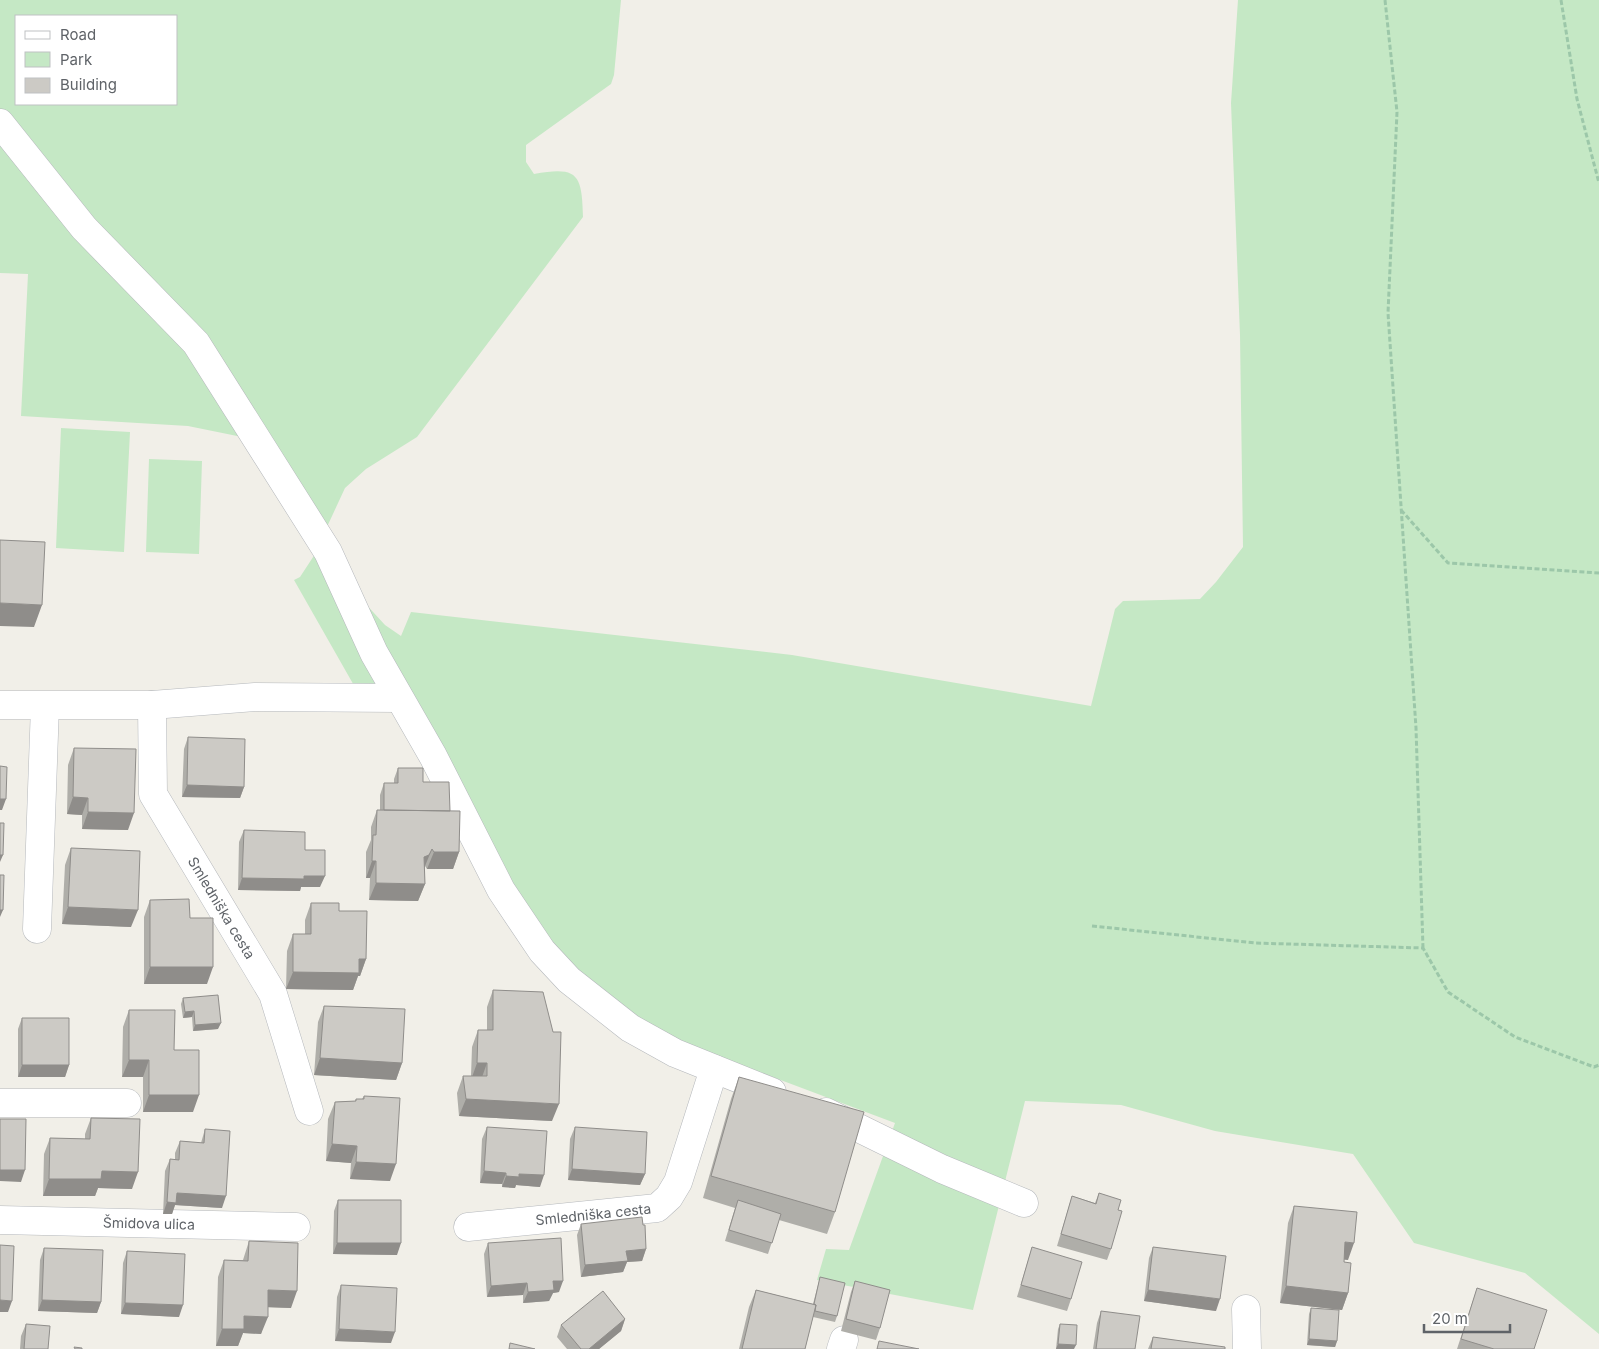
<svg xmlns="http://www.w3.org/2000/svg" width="1599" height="1349" font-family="Inter,sans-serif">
<rect width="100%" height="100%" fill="#f1efe8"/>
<path fill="#c5e8c5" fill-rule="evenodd" d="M 0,0 L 621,0 L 614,75 L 611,84 L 526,145 L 526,162 L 534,174 C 578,166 582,174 583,217 L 417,437 L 366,469 L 345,488 L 326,529 L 0,115 ZM 16,16 L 176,16 L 176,104 L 16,104 Z
M 1238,0 L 1599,0 L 1599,1334 L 1525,1273 L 1414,1243 L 1353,1154 L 1215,1131 L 1121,1105 L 1025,1101 L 973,1310 L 817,1280 L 826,1249 L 849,1250 L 895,1123 L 706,1052 L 644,1025 L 543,942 L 405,703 L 356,689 L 294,580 L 300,577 L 317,551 L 385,625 L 401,636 L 411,612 L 792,655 L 1091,706 L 1115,609 L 1123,601 L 1200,599 L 1216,582 L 1243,547 L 1240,335 L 1231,103 Z
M 0,131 L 180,335 L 242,437 L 188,426 L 21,416 L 28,274 L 0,273 Z
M 61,428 L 130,432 L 124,552 L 56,548 Z
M 149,459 L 202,461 L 199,554 L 146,552 Z"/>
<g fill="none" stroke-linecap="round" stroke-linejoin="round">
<defs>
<g id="minor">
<path d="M 0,123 L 84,228 L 196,343 L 328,552 L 374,653 L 433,756 L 501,890 L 542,951 L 569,980 L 630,1028 L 675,1053 L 772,1092"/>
<path d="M 0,705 L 152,705 L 255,697 L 399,698"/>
<path id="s1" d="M 152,705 L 153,794 L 273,994 L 309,1111"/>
<path d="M 37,929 L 45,706"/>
<path d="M 0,1103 L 127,1103"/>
<path d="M 826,1112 L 942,1169 L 1024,1203"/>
<path id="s2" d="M 0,1220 L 296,1227"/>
<path id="s3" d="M 468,1227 L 657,1208 L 669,1197 L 678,1182 L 714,1069"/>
<path d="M 1246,1309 L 1247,1349"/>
<path d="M 841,1349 L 844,1340"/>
</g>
</defs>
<use href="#minor" stroke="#b5b8bc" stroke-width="29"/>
<path stroke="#9cc7a9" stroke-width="3" stroke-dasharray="5 2.5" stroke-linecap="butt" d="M 1385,0 L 1397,112 L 1388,313 L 1416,728 L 1423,948
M 1561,0 L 1577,99 L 1599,183
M 1401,510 L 1448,563 L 1599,573
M 1092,926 L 1255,943 L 1423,948 L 1448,992 L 1515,1037 L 1594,1067 L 1599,1065"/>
<use href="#minor" stroke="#fff" stroke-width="28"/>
</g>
<path fill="#afaea9" d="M 188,737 L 244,787 L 240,798 L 182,797 L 184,749 Z
M 74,748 L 128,830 L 82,829 L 82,815 L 67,814 L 68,765 Z
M 398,768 L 423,782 L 450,811 L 459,852 L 453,869 L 427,869 L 425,866 L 424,869 L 425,884 L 418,901 L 369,900 L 370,878 L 366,878 L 366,852 L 371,840 L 371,827 L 377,810 L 380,810 L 380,795 L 384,783 L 394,783 L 394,779 Z
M 244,830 L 305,850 L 320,887 L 301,887 L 300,891 L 238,890 L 239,842 Z
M 71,848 L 131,927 L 62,924 L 65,865 Z
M 150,900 L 190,918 L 207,984 L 144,984 L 144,917 Z
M 311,903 L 339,911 L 366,959 L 360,976 L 358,976 L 353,990 L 286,989 L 287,951 L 293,934 L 305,934 L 305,920 Z
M 493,990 L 552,1121 L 459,1116 L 457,1093 L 463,1076 L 471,1076 L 472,1047 L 478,1030 L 487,1030 L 487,1007 Z
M 183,998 L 218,1029 L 193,1031 L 192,1017 L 183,1018 L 181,1004 Z
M 324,1006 L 402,1063 L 396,1080 L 314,1075 L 318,1022 Z
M 129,1010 L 174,1050 L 193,1112 L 143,1112 L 143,1077 L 122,1077 L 123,1027 Z
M 22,1018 L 69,1065 L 65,1077 L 18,1077 L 18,1029 Z
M 739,1077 L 835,1212 L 827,1234 L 779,1220 L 768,1254 L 725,1241 L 735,1208 L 703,1198 L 731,1099 Z
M 364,1096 L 390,1181 L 350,1179 L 351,1163 L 326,1161 L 328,1119 L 335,1102 L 355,1101 L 356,1099 L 362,1099 Z
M 91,1118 L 132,1189 L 98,1188 L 95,1196 L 43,1196 L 44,1154 L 50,1138 L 85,1139 L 85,1134 Z
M 487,1127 L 540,1187 L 516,1185 L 515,1188 L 502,1187 L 502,1184 L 480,1183 L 482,1139 Z
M 575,1127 L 645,1174 L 640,1185 L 568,1180 L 570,1139 Z
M 205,1129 L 222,1208 L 175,1205 L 172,1214 L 163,1214 L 165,1171 L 170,1159 L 175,1160 L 175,1153 L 180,1141 L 201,1143 Z
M 1099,1193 L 1118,1210 L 1111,1249 L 1107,1260 L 1057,1246 L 1072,1196 L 1095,1203 Z
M 338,1200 L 397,1255 L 333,1254 L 334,1211 Z
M 1294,1206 L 1348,1260 L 1344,1259 L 1344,1262 L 1348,1293 L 1342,1310 L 1280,1303 L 1288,1223 Z
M 581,1224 L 646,1249 L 642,1261 L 627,1262 L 623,1272 L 581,1277 L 577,1235 Z
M 249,1241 L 291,1308 L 268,1307 L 261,1334 L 243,1333 L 238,1346 L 216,1346 L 218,1277 L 224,1260 L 243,1260 Z
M 488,1243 L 559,1292 L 553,1293 L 549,1301 L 523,1303 L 523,1295 L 487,1297 L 484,1254 Z
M 1032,1247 L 1071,1299 L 1067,1311 L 1017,1297 Z
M 1153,1247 L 1216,1311 L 1144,1301 L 1149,1258 Z
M 44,1248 L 101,1302 L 97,1313 L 38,1311 L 40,1260 Z
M 127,1251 L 179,1317 L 121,1314 L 123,1263 Z
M 820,1277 L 837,1316 L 835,1322 L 813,1317 L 805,1349 L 739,1349 L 749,1307 L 756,1290 L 813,1304 Z
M 855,1281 L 880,1328 L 876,1340 L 841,1331 L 851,1292 Z
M 341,1285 L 391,1343 L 335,1341 L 337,1297 Z
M 1477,1288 L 1534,1349 L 1457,1349 Z
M 1311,1308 L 1337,1341 L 1335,1347 L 1307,1345 L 1309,1314 Z
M 1101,1311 L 1135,1349 L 1093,1349 L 1097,1323 Z
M 625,1319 L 621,1331 L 599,1349 L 567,1349 L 557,1337 L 561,1325 Z
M 26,1324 L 48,1349 L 20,1349 L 21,1336 Z
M 1060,1324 L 1074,1349 L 1056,1349 L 1058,1329 Z
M 1153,1337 L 1225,1349 L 1148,1349 Z"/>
<path fill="#8f8d8a" d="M 0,603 L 42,605 L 34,627 L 0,626 Z
M 187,785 L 244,787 L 240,798 L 182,797 Z
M 73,797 L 88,798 L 82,815 L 67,814 Z
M 0,799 L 6,799 L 2,810 L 0,810 Z
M 88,812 L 134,813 L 128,830 L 82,829 Z
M 432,849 L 425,866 L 423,872 L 424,857 Z
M 434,852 L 459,852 L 453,869 L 427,869 Z
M 0,855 L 3,855 L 0,862 Z
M 372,861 L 376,861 L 370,878 L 366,878 Z
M 304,876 L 325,876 L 320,887 L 301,887 L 300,891 L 238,890 L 242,878 Z
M 376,883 L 425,884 L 418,901 L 369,900 Z
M 68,907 L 138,910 L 131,927 L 62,924 Z
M 0,910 L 3,910 L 0,917 Z
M 359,959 L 366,959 L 360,976 L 358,976 L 353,990 L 286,989 L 293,972 Z
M 150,967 L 213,967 L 207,984 L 144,984 Z
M 194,1011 L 192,1017 L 183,1018 L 185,1012 Z
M 221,1023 L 218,1029 L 193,1031 L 195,1025 Z
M 320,1058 L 402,1063 L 396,1080 L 314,1075 Z
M 129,1060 L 149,1060 L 143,1077 L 122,1077 Z
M 477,1063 L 487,1063 L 481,1080 L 471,1080 Z
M 22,1065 L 69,1065 L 65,1077 L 18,1077 Z
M 149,1095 L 199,1095 L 193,1112 L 143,1112 Z
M 466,1099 L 559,1104 L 552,1121 L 459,1116 Z
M 332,1144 L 357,1146 L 351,1163 L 326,1161 Z
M 356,1162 L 396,1164 L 390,1181 L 350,1179 Z
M 572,1169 L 645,1174 L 640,1185 L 568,1180 Z
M 0,1170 L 25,1170 L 21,1182 L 0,1181 Z
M 102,1171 L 138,1172 L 132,1189 L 98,1188 L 95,1196 L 43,1196 L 49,1179 Z
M 484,1171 L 506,1173 L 502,1184 L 480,1183 Z
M 519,1174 L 544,1175 L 540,1187 L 516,1185 L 515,1188 L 502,1187 L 506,1176 Z
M 177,1193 L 226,1196 L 222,1208 L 175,1205 L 172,1214 L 163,1214 L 167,1202 Z
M 1345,1242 L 1354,1243 L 1348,1260 L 1339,1259 Z
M 337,1243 L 401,1243 L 397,1255 L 333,1254 Z
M 646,1249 L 642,1261 L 627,1262 L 623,1272 L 581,1277 L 585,1265 L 626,1251 Z
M 553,1281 L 563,1281 L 559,1292 L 553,1293 L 549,1301 L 523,1303 L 528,1292 Z
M 527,1283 L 523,1295 L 487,1297 L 491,1286 Z
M 1286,1286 L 1348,1293 L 1342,1310 L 1280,1303 Z
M 268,1290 L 297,1291 L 291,1308 L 262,1307 Z
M 1148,1290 L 1220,1299 L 1216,1311 L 1144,1301 Z
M 0,1300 L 12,1301 L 8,1312 L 0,1312 Z
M 42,1300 L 101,1302 L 97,1313 L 38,1311 Z
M 125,1303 L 183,1305 L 179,1317 L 121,1314 Z
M 244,1316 L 268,1317 L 261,1334 L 243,1333 L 238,1346 L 216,1346 L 222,1329 Z
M 625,1319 L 621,1331 L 599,1349 L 589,1349 Z
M 339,1329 L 395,1332 L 391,1343 L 335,1341 Z
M 1309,1339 L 1337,1341 L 1335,1347 L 1307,1345 Z
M 1058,1344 L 1076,1345 L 1074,1349 L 1056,1349 Z"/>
<path fill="#cccac5" stroke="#8f8d8a" d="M 0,540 L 45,542 L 42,605 L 0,603 Z
M 188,737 L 245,739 L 244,787 L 187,785 Z
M 74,748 L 136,749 L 134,813 L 88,812 L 88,798 L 73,797 Z
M 0,766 L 7,767 L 6,799 L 0,799 Z
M 398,768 L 423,768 L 423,782 L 449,782 L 450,811 L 384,810 L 384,783 L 398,783 Z
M 377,810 L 460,811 L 459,852 L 434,852 L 432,849 L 429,855 L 424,857 L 425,884 L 376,883 L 376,861 L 372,861 L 373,835 L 376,835 Z
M 0,823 L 4,823 L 3,855 L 0,855 Z
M 244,830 L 305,832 L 305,850 L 325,850 L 325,876 L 304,876 L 304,879 L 242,878 Z
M 71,848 L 140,851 L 138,910 L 68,907 Z
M 0,875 L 4,875 L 3,910 L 0,910 Z
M 189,899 L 190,918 L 213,918 L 213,967 L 150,967 L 150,900 Z
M 311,903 L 339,903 L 339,911 L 367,911 L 366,959 L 359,959 L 359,973 L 293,972 L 293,934 L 311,934 Z
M 493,990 L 543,992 L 553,1032 L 561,1032 L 559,1104 L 466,1099 L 463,1076 L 487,1076 L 487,1063 L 477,1063 L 478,1030 L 493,1030 Z
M 218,995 L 221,1023 L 195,1025 L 194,1011 L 185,1012 L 183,998 Z
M 324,1006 L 405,1009 L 402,1063 L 320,1058 Z
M 129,1010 L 175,1010 L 174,1050 L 199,1050 L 199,1095 L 149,1095 L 149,1060 L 129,1060 Z
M 22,1018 L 69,1018 L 69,1065 L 22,1065 Z
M 739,1077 L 864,1112 L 835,1212 L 711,1176 Z
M 364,1096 L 400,1098 L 396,1164 L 356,1162 L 357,1146 L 332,1144 L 335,1102 L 356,1101 L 356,1099 L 364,1099 Z
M 91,1118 L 140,1119 L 138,1172 L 102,1171 L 101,1179 L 49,1179 L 50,1138 L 90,1139 Z
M 0,1119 L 26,1119 L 25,1170 L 0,1170 Z
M 487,1127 L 547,1131 L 544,1175 L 519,1174 L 519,1177 L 506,1176 L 506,1173 L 484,1171 Z
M 575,1127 L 647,1132 L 645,1174 L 572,1169 Z
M 205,1129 L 230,1131 L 226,1196 L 177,1193 L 176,1203 L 167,1202 L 170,1159 L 179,1160 L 180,1141 L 204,1143 Z
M 1099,1193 L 1121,1200 L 1118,1210 L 1122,1211 L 1111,1249 L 1061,1234 L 1072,1196 L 1096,1204 Z
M 338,1200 L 401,1200 L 401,1243 L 337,1243 Z
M 738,1200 L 781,1214 L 772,1243 L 729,1230 Z
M 1294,1206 L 1357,1212 L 1354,1243 L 1345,1242 L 1344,1262 L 1351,1263 L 1348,1293 L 1286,1286 Z
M 642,1217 L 643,1225 L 645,1225 L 646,1249 L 626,1251 L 628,1261 L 585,1265 L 581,1224 Z
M 561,1238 L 563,1281 L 553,1281 L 554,1290 L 528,1292 L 527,1283 L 491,1286 L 488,1243 Z
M 249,1241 L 298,1243 L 297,1291 L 268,1290 L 268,1317 L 244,1316 L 244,1329 L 222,1329 L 224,1260 L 248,1261 Z
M 0,1245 L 14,1246 L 12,1301 L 0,1300 Z
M 1032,1247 L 1082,1262 L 1071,1299 L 1021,1285 Z
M 1153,1247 L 1226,1256 L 1220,1299 L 1148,1290 Z
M 44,1248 L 103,1250 L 101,1302 L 42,1300 Z
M 127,1251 L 185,1254 L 183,1305 L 125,1303 Z
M 820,1277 L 845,1283 L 837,1316 L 815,1311 L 816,1305 L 814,1304 Z
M 855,1281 L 890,1290 L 880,1328 L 846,1319 Z
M 341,1285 L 397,1288 L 395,1332 L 339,1329 Z
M 1477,1288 L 1547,1310 L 1534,1349 L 1494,1349 L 1461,1339 Z
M 756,1290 L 816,1305 L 805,1349 L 742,1349 Z
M 603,1291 L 625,1319 L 589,1349 L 581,1349 L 561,1325 Z
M 1311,1308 L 1339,1310 L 1337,1341 L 1309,1339 Z
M 1101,1311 L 1140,1316 L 1135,1349 L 1096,1349 Z
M 26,1324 L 50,1326 L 48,1349 L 24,1349 Z
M 1060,1324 L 1077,1325 L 1076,1345 L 1058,1344 Z
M 1153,1337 L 1225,1347 L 1225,1349 L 1151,1349 Z
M 879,1341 L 919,1349 L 877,1349 Z
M 510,1343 L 535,1349 L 509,1349 Z
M 74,1347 L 82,1348 L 82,1349 L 75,1349 Z"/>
<g text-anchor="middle" stroke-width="5" stroke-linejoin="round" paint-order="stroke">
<g font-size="14" fill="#5f6368" stroke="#fff">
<text dy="5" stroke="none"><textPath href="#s1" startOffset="222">Smledniška cesta</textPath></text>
<text dy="5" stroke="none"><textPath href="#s3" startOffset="126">Smledniška cesta</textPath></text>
<text dy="5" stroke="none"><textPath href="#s2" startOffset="149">Šmidova ulica</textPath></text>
</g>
</g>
<rect x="15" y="15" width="162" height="90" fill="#ffffff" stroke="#bfc1c3"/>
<rect x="25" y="31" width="25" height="8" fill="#ffffff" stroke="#bfc1c3"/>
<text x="60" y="40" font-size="15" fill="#5f6368">Road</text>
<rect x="25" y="52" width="25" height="15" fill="#c5e8c5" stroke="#bfc1c3"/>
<text x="60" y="65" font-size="15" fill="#5f6368">Park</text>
<rect x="25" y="78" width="25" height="15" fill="#cccac5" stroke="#bfc1c3"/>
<text x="60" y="90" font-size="15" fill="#5f6368">Building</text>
<path d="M1424 1324v8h86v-8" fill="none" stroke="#5f6368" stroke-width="2.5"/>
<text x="1432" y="1324" font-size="15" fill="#5f6368" stroke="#ffffff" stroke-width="4" paint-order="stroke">20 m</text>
</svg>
